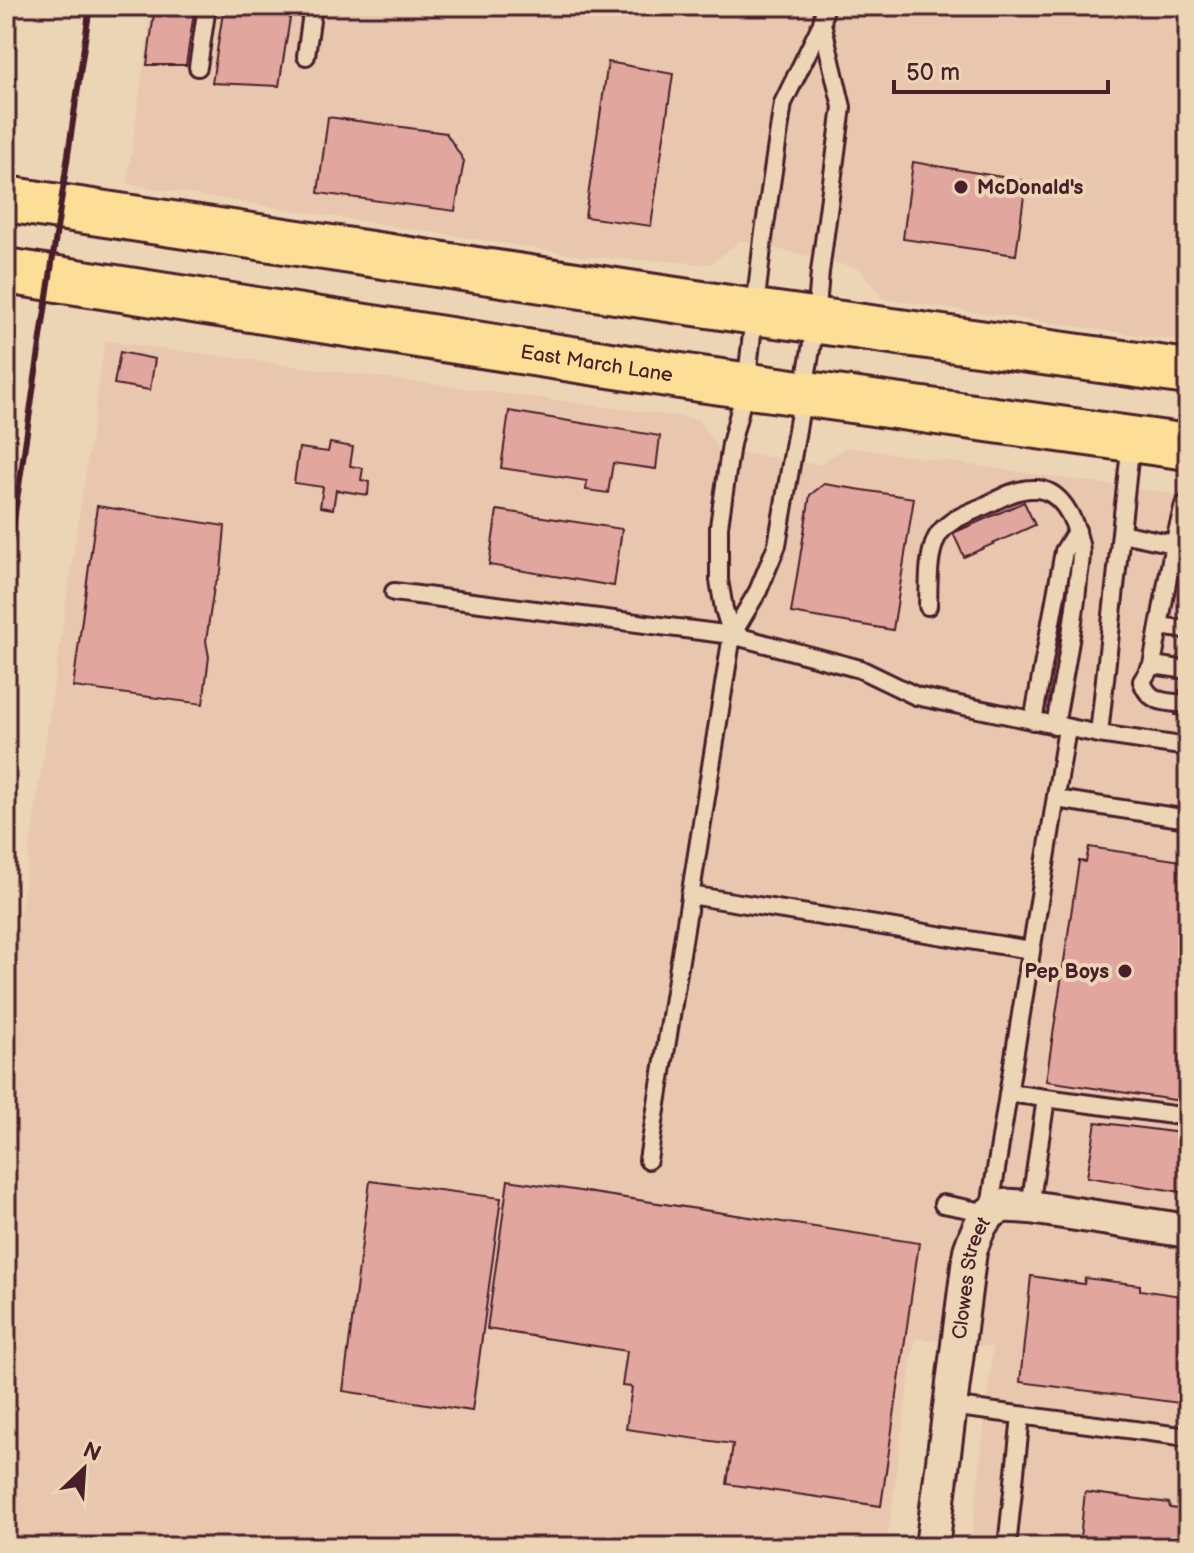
<svg xmlns="http://www.w3.org/2000/svg" width="1194" height="1553" font-family="'Balsamiq Sans',sans-serif">
<rect width="100%" height="100%" fill="#ebd5b4"/>
<filter id="ink" filterUnits="userSpaceOnUse"><feTurbulence type="fractalNoise" baseFrequency=".0125" numOctaves="2"/><feDisplacementMap in="SourceGraphic" scale="16" xChannelSelector="R" yChannelSelector="G"/><feConvolveMatrix kernelMatrix="1 2 1 2 8 2 1 2 1" color-interpolation-filters="sRGB"/></filter>
<g filter="url(#ink)">
<path fill="#e8c7ae" d="M 6,6 L 20,6 L 6,108 Z
M 152,6 L 1188,6 L 1188,342 L 883,299 L 860,269 L 741,240 L 711,264 L 589,257 L 127,184 Z
M 105,341 L 698,419 L 718,449 L 820,465 L 845,447 L 1188,496 L 1188,1547 L 971,1547 L 993,1347 L 915,1338 L 886,1547 L 6,1547 L 6,1008 Z"/>
<path fill="#e1a79f" stroke="#4a1f2b" stroke-width="2" d="M 155,6 L 195,6 L 186,65 L 147,65 Z
M 224,6 L 292,6 L 279,86 L 212,83 Z
M 434,6 L 528,6 L 527,15 Z
M 608,62 L 673,74 L 651,226 L 585,217 Z
M 328,117 L 446,133 L 464,161 L 455,211 L 318,193 Z
M 913,162 L 1026,181 L 1016,255 L 903,239 Z
M 120,352 L 155,359 L 150,390 L 114,384 Z
M 509,411 L 660,436 L 656,469 L 613,463 L 608,493 L 586,490 L 587,481 L 501,468 Z
M 330,443 L 353,447 L 350,466 L 363,468 L 361,480 L 369,482 L 368,495 L 336,490 L 333,509 L 320,507 L 323,487 L 294,483 L 299,448 L 328,452 Z
M 824,484 L 914,498 L 893,630 L 791,613 L 810,495 Z
M 1024,502 L 1035,525 L 964,557 L 953,533 Z
M 97,506 L 225,526 L 221,571 L 214,587 L 206,641 L 209,657 L 203,704 L 73,687 Z
M 497,510 L 622,529 L 614,586 L 489,565 Z
M 1179,690 L 1188,692 L 1188,717 L 1175,715 Z
M 1089,847 L 1188,862 L 1188,1102 L 1046,1081 L 1079,861 L 1086,862 Z
M 1096,1122 L 1188,1134 L 1188,1193 L 1087,1177 Z
M 508,1180 L 919,1243 L 881,1506 L 727,1484 L 733,1444 L 626,1429 L 632,1387 L 622,1386 L 627,1351 L 487,1329 Z
M 370,1181 L 501,1198 L 472,1411 L 343,1391 Z
M 1031,1276 L 1084,1284 L 1085,1278 L 1140,1285 L 1140,1290 L 1188,1297 L 1188,1337 L 1179,1403 L 1020,1382 Z
M 1085,1492 L 1169,1503 L 1170,1508 L 1188,1510 L 1188,1547 L 1079,1547 Z"/>
<g fill="none" stroke-linecap="round" stroke-linejoin="round">
<defs>
<path id="lane" d="M 306,56 L 313,6
M 198,67 L 207,6
M 1131,441 L 1099,734 L 1188,747
M 1188,506 L 1184,505 L 1174,544 L 1188,545
M 1121,533 L 1174,544 L 1152,665 L 1142,681 C 1149,704 1167,702 1188,704
M 394,592 L 732,635 L 860,669 L 916,696 L 1099,734
M 928,606 C 929,585 927,559 936,539 C 944,522 964,515 980,508 C 996,501 1014,489 1032,489 C 1061,487 1075,520 1080,544 C 1083,555 1079,569 1078,580 C 1074,629 1063,678 1055,726
M 1159,626 L 1188,630
M 732,635 L 724,609 L 719,580 L 719,526 L 731,444 L 746,386 L 763,239 L 783,103 L 822,23 L 825,6
M 1152,665 L 1188,670
M 1033,721 L 1064,551 L 1077,530
M 1056,799 L 1188,819
M 690,895 L 1031,950
M 1008,1093 L 1188,1117
M 648,1160 L 732,635 L 758,591 L 777,545 L 816,320 L 820,272 L 842,107 L 822,23
M 943,1204 L 989,1213 L 1067,728
M 1030,1207 L 1046,1098
M 950,1406 L 1188,1437
M 1007,1547 L 1021,1416"/>
<g id="street">
<path id="s1" d="M 932,1547 L 970,1251 C 976,1233 983,1211 1004,1206 C 1012,1205 1022,1207 1030,1207 L 1188,1231"/>
</g>
<g id="primary">
<path d="M 6,199 L 755,312 L 1188,372"/>
<path id="s2" d="M 6,271 L 700,379 L 1188,447"/>
</g>
</defs>
<use href="#lane" stroke="#4a1f2b" stroke-width="22"/>
<use href="#street" stroke="#4a1f2b" stroke-width="38"/>
<use href="#primary" stroke="#4a1f2b" stroke-width="50"/>
<use href="#lane" stroke="#ebd5b4" stroke-width="16"/>
<use href="#street" stroke="#ebd5b4" stroke-width="32"/>
<use href="#primary" stroke="#fcde96" stroke-width="44"/>
<path stroke="#4a1f2b" stroke-width="6" d="M 6,574 L 90,6"/>
</g>
</g>
<g fill="#4a1f2b" stroke="#ebd5b4" stroke-width="3">
<circle cx="961" cy="187" r="8"/>
<circle cx="1125" cy="971" r="8"/>
</g>
<g text-anchor="middle" stroke-width="8" stroke-linejoin="round" paint-order="stroke">
<g font-size="20" font-weight="bold" fill="#4a1f2b" stroke="#ebd5b4" text-anchor="start">
<text x="977" y="194">McDonald's</text>
<text x="1109" y="978" text-anchor="end">Pep Boys</text>
</g>
<g font-size="20" fill="#4a1f2b" stroke="#ebd5b4">
<text dy="7" stroke="none"><textPath href="#s2" startOffset="598">East March Lane</textPath></text>
<text dy="7" stroke="none"><textPath href="#s1" startOffset="272">Clowes Street</textPath></text>
</g>
</g>
<rect width="1194" height="1553" fill="none" stroke="#ebd5b4" stroke-width="32"/>
<rect x="16" y="16" width="1162" height="1521" fill="none" stroke="#4a1f2b" stroke-width="3" filter="url(#ink)"/>
<g transform="translate(84 1469) rotate(25)" stroke="#ebd5b4" stroke-width="6" paint-order="stroke">
<path d="M0-6L14 30L0 20L-14 30Z" fill="#4a1f2b"/>
<text y="-12" font-size="22" font-weight="bold" text-anchor="middle" fill="#4a1f2b">N</text>
</g>
<path d="M894 80v12h214v-12" fill="none" stroke="#4a1f2b" stroke-width="4"/>
<text x="906" y="80" font-size="24" fill="#4a1f2b" stroke="#ebd5b4" stroke-width="6" paint-order="stroke">50 m</text>
</svg>
